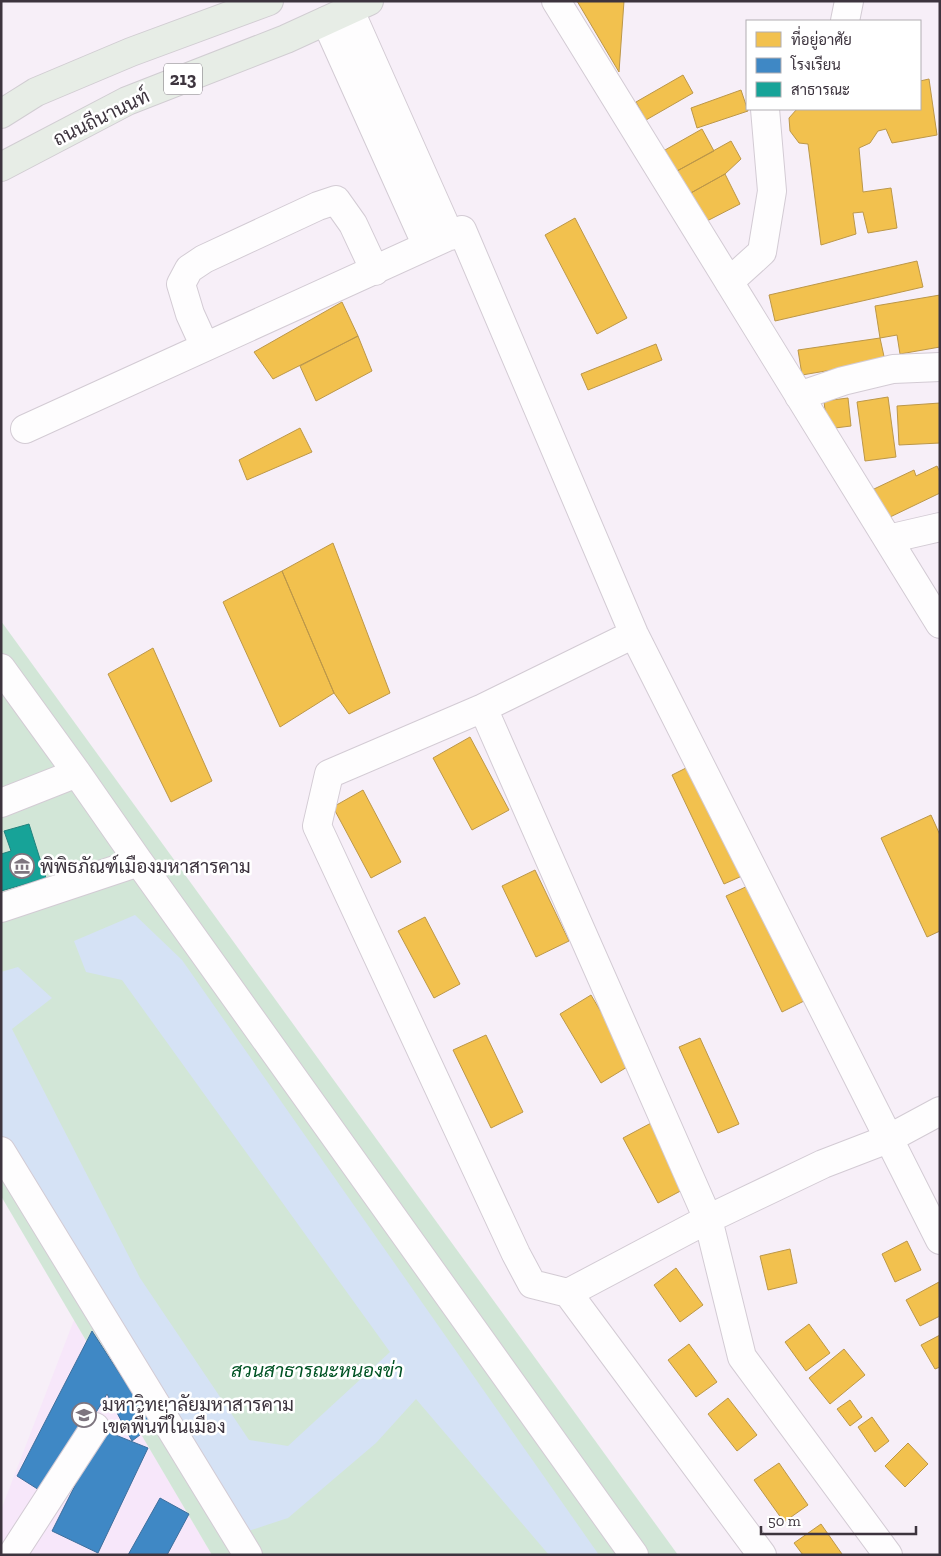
<svg xmlns="http://www.w3.org/2000/svg" width="941" height="1556" font-family="'Zilla Slab',Sarabun,serif">
<rect width="100%" height="100%" fill="#f7eff8"/>
<path fill="#f7e7fa" d="M 74,1320 L 212,1555 L 1,1555 L 1,1510 Z"/>
<path fill="#d2e6d7" d="M 1,621 L 678,1555 L 212,1555 L 1,1196 Z"/>
<path fill="#d5e2f5" d="M 135,915 L 182,960 L 599,1555 L 549,1555 L 416,1399 L 376,1443 L 288,1518 L 233,1536 L 1,1143 L 1,972 L 18,967 L 52,998 L 12,1029 L 140,1278 L 249,1440 L 288,1446 L 390,1352 L 122,980 L 86,972 L 74,941 Z"/>
<path fill="#f2c14e" stroke="#bc9749" d="M 577,1 L 624,1 L 619,72 Z
M 683,75 L 693,93 L 646,120 L 636,102 Z
M 929,79 L 937,135 L 892,143 L 886,129 L 878,131 L 870,143 L 859,148 L 863,192 L 891,188 L 897,228 L 868,233 L 863,212 L 853,213 L 856,234 L 821,245 L 808,144 L 799,143 L 790,131 L 789,118 L 797,109 L 920,109 L 920,81 Z
M 741,90 L 748,111 L 697,128 L 691,108 Z
M 702,129 L 714,151 L 677,171 L 665,150 Z
M 731,141 L 741,159 L 725,174 L 689,194 L 677,171 Z
M 725,174 L 740,204 L 705,222 L 689,194 Z
M 575,218 L 627,318 L 597,334 L 545,235 Z
M 917,261 L 923,287 L 775,321 L 769,295 Z
M 940,295 L 940,347 L 900,354 L 897,335 L 880,338 L 875,306 Z
M 342,302 L 358,336 L 273,379 L 254,352 Z
M 358,336 L 372,371 L 316,401 L 300,366 Z
M 880,338 L 885,361 L 802,375 L 798,350 Z
M 656,344 L 662,360 L 588,390 L 581,374 Z
M 888,397 L 896,457 L 865,461 L 857,402 Z
M 848,398 L 851,426 L 827,429 L 824,401 Z
M 940,403 L 940,443 L 899,445 L 897,406 Z
M 300,428 L 312,452 L 247,480 L 239,460 Z
M 937,466 L 940,472 L 940,493 L 888,518 L 874,489 L 914,470 L 916,476 Z
M 333,543 L 390,693 L 349,714 L 334,693 L 282,571 Z
M 282,571 L 334,693 L 280,727 L 223,602 Z
M 153,648 L 212,781 L 171,802 L 108,674 Z
M 470,737 L 509,810 L 472,830 L 433,758 Z
M 690,766 L 742,876 L 724,884 L 672,775 Z
M 363,790 L 401,862 L 371,878 L 333,807 Z
M 931,815 L 940,835 L 940,931 L 927,937 L 881,838 Z
M 535,870 L 569,941 L 536,957 L 502,886 Z
M 750,885 L 806,1000 L 782,1012 L 726,896 Z
M 425,917 L 460,984 L 434,998 L 398,931 Z
M 591,995 L 632,1064 L 601,1083 L 560,1014 Z
M 486,1035 L 523,1112 L 491,1128 L 453,1050 Z
M 700,1038 L 739,1124 L 718,1133 L 679,1047 Z
M 653,1122 L 688,1187 L 658,1203 L 623,1138 Z
M 907,1241 L 921,1270 L 895,1282 L 882,1254 Z
M 790,1249 L 797,1283 L 768,1290 L 760,1256 Z
M 676,1268 L 703,1305 L 680,1322 L 654,1285 Z
M 939,1282 L 940,1316 L 920,1326 L 906,1300 Z
M 809,1324 L 830,1353 L 806,1371 L 785,1342 Z
M 940,1335 L 940,1367 L 935,1369 L 921,1345 Z
M 689,1344 L 717,1382 L 696,1397 L 668,1360 Z
M 844,1349 L 865,1375 L 830,1404 L 809,1378 Z
M 728,1398 L 757,1435 L 737,1451 L 708,1414 Z
M 850,1400 L 862,1417 L 850,1426 L 837,1409 Z
M 872,1417 L 889,1441 L 875,1452 L 858,1427 Z
M 908,1443 L 928,1464 L 905,1487 L 885,1466 Z
M 779,1463 L 808,1505 L 784,1522 L 754,1480 Z
M 821,1524 L 842,1554 L 841,1555 L 803,1555 L 794,1543 Z"/>
<path fill="#3f88c5" stroke="#3e6f9c" d="M 92,1331 L 153,1425 L 132,1441 L 107,1394 L 47,1495 L 17,1476 Z
M 103,1430 L 148,1448 L 98,1553 L 52,1531 Z
M 160,1498 L 189,1514 L 167,1555 L 128,1555 Z"/>
<path fill="#17a398" stroke="#22827d" d="M 29,824 L 46,878 L 1,891 L 1,854 L 11,851 L 4,831 Z"/>
<g fill="none" stroke-linecap="round" stroke-linejoin="round">
<defs>
<path id="minor" d="M 556,1 L 940,624
M 350,11 L 450,236
M 326,21 L 427,246
M 845,21 L 849,1
M 729,282 L 762,252 L 772,191 L 765,109
M 205,347 L 190,314 L 181,284 L 189,269 L 204,259 L 318,206 L 336,200 L 353,224 L 375,271
M 799,396 L 843,381 L 893,369 L 940,367
M 25,429 L 462,230 L 634,634 L 940,1240
M 888,539 L 940,527
M 634,634 L 483,708 L 329,774 L 317,826 L 516,1254 L 532,1284 L 568,1293 L 708,1219 L 823,1164 L 888,1139 L 940,1111
M 1,668 L 77,773 L 1,803
M 483,708 L 708,1219 L 742,1357 L 888,1555
M 139,862 L 634,1555
M 1,908 L 139,862 L 77,773
M 1,1151 L 248,1555
M 568,1293 L 762,1555
M 12,1555 L 95,1427"/>
<path id="major" d="M 1,114 L 36,92 L 131,52 L 269,1
M 1,167 L 127,101 L 286,39 L 369,1"/>
</defs>
<use href="#minor" stroke="#d3cbd4" stroke-width="30"/>
<use href="#major" stroke="#d1cdd2" stroke-width="30"/>
<use href="#minor" stroke="#fefdfe" stroke-width="28"/>
<use href="#major" stroke="#e7ede6" stroke-width="28"/>
</g>
<defs>
<symbol id="museum-ring" viewBox="-11 -11 22 22"><circle r="9.5" fill="#fff" stroke="#7e757f" stroke-width="1.5"/><path d="M0-6L6-3V-2H-6V-3ZM-5-1h2V3h-2ZM-1-1h2V3h-2ZM3-1h2V3H3ZM-6 4H6V6H-6Z" fill="#7e757f"/></symbol>
<symbol id="university-ring" viewBox="-11 -11 22 22"><circle r="9.5" fill="#fff" stroke="#7e757f" stroke-width="1.5"/><path d="M0-5L7-2L0 1L-7-2ZM-4 1L0 2.5L4 1V4Q0 6-4 4Z" fill="#7e757f"/></symbol>
</defs>
<g fill-rule="evenodd">
<use href="#museum-ring" x="8" y="852" width="28" height="28"/>
<use href="#university-ring" x="70" y="1401" width="28" height="28"/>
</g>
<g text-anchor="middle" stroke-width="5" stroke-linejoin="round" paint-order="stroke">
<rect fill="#fff" stroke="#777178" stroke-width="1" x="164" y="63.5" width="38" height="31" rx="4"/>
<g font-size="18" font-weight="bold" fill="#3d343e">
<text x="183" y="85">213</text>
</g>
<g font-size="19" fill="#3d343e" stroke="#fff">
<text transform="translate(101 117) rotate(-26)" y="7">ถนนถีนานนท์</text>
</g>
<g font-size="19" fill="#3d343e" stroke="#fff" text-anchor="start">
<text x="40" y="873">พิพิธภัณฑ์เมืองมหาสารคาม</text>
<text x="102" y="1411">มหาวิทยาลัยมหาสารคาม<tspan x="102" dy="22">เขตพื้นที่ในเมือง</tspan></text>
</g>
<g font-size="19" font-style="italic" fill="#015324" stroke="#fff">
<text x="317" y="1377">สวนสาธารณะหนองข่า</text>
</g>
</g>
<rect width="941" height="1556" fill="none" stroke="#3d343e" stroke-width="5"/>
<rect x="746" y="20" width="175" height="90" fill="#ffffff" stroke="#b1aeb2"/>
<rect x="756" y="32" width="25" height="15" fill="#f2c14e" stroke="#b1aeb2"/>
<text x="791" y="45" font-size="15" fill="#3d343e">ที่อยู่อาศัย</text>
<rect x="756" y="58" width="25" height="15" fill="#3f88c5" stroke="#b1aeb2"/>
<text x="791" y="70" font-size="15" fill="#3d343e">โรงเรียน</text>
<rect x="756" y="82" width="25" height="15" fill="#17a398" stroke="#b1aeb2"/>
<text x="791" y="95" font-size="15" fill="#3d343e">สาธารณะ</text>
<path d="M761 1526v8h155v-8" fill="none" stroke="#3d343e" stroke-width="2.5"/>
<text x="768" y="1526" font-size="15" fill="#3d343e" stroke="#ffffff" stroke-width="4" paint-order="stroke">50 m</text>
</svg>
